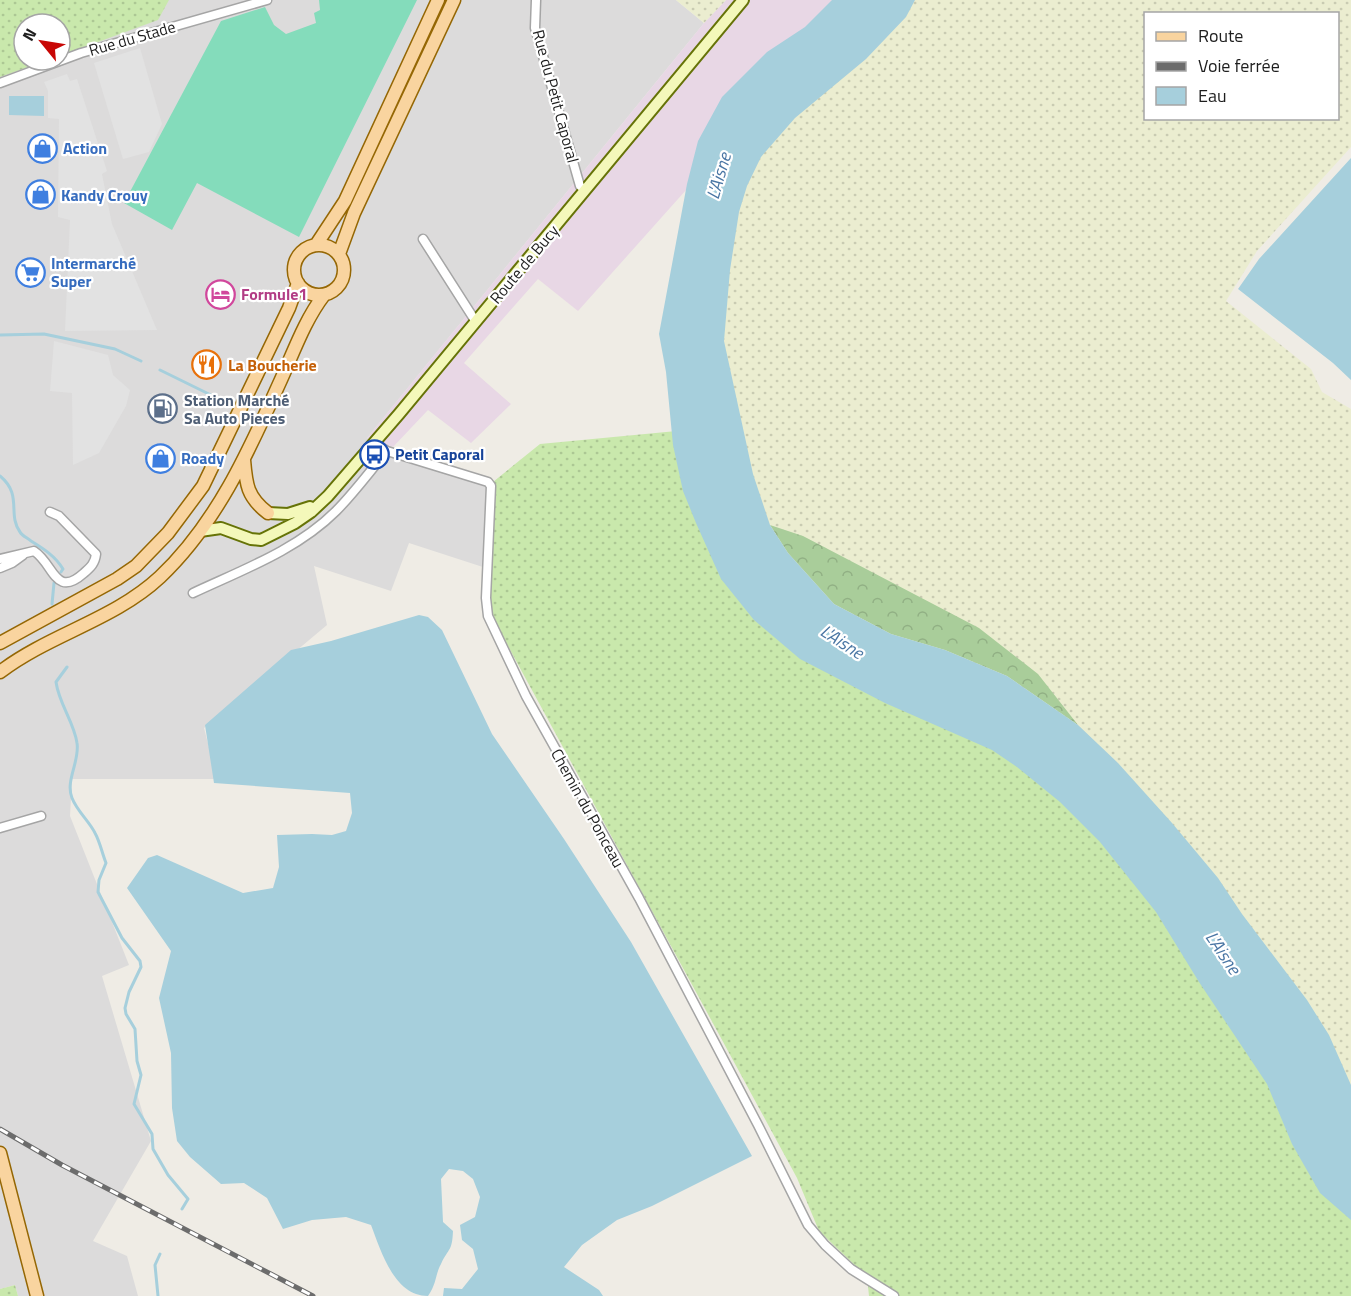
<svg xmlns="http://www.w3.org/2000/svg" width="1351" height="1296" font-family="'Titillium Web',sans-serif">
<defs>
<pattern id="farmland-dots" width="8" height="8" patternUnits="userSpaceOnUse" patternTransform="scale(1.5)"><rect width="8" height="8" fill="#ebedd0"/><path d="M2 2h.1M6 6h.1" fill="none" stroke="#c9cbb2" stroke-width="1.8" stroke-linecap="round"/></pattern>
<pattern id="grass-dots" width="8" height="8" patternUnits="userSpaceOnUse" patternTransform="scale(1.5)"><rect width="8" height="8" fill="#c9e8ac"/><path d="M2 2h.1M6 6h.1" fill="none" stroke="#acc794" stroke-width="1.8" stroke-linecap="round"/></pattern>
<pattern id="forest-crowns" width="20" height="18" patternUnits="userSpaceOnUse" patternTransform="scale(1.5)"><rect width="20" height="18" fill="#a9cd9a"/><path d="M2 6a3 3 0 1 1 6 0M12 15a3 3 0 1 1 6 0" fill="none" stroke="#91b084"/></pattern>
</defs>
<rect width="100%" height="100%" fill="#efece5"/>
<path fill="#dcdbdb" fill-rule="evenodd" d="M 0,0 L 676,0 L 704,23 L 367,438 L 493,482 L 489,569 L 409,543 L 391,591 L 314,566 L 327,625 L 204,728 L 217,779 L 72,779 L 70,816 L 129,965 L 102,976 L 151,1141 L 93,1241 L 127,1256 L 138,1296 L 18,1296 L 15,1285 L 0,1289 ZM 24,24 L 60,24 L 60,60 L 24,60 Z"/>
<path fill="#e8d7e5" d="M 726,0 L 841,0 L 703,171 L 578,311 L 538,279 L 464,363 L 511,404 L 471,443 L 428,410 L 393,447 L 367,438 L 704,23 Z"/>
<path fill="url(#farmland-dots)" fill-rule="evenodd" d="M 676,0 L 726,0 L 704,23 Z
M 841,0 L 1351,0 L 1351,147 L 1257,251 L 1226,301 L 1311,369 L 1322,392 L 1351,409 L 1351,1186 L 772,598 L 716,509 L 703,171 ZM 1146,14 L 1338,14 L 1338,118 L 1146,118 Z"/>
<path fill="url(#grass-dots)" d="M 0,0 L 169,0 L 158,20 L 60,56 L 60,24 L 24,24 L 24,60 L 48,60 L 0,77 Z
M 687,430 L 772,598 L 1081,765 L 1351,1186 L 1351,1296 L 869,1296 L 867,1277 L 819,1231 L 797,1178 L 489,611 L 493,482 L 540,444 Z
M 15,1285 L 18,1296 L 0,1296 L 0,1289 Z"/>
<path fill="url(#forest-crowns)" d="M 770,525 L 803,536 L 979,628 L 1038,674 L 1078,725 L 1007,676 L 945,650 L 891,634 L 834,604 L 788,553 Z"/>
<path fill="#84dcbb" d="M 319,0 L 417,0 L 299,237 L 197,183 L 172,230 L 124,203 L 221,21 L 265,7 L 274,25 L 286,34 L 316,23 L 314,13 L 320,10 Z"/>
<path fill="#e2e2e2" d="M 140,48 L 162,124 L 149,152 L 123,159 L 94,63 Z
M 67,74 L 70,81 L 77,79 L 107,171 L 102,174 L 112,224 L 157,330 L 65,331 L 70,220 L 58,217 L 59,119 L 48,118 L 48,91 L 44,82 Z
M 54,341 L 108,355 L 113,375 L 130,390 L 126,406 L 99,453 L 73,465 L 72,393 L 50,391 Z"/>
<path fill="#a6cfdc" d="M 832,0 L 915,0 L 906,17 L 866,59 L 795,118 L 761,157 L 747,186 L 739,212 L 730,270 L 724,341 L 753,474 L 770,525 L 788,553 L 834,604 L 891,634 L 945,650 L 1007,676 L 1078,725 L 1118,763 L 1172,823 L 1218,878 L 1242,914 L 1307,1000 L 1329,1035 L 1351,1085 L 1351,1220 L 1320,1193 L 1292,1144 L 1267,1084 L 1199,982 L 1156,912 L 1100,842 L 1060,802 L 1017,767 L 992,750 L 885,703 L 800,659 L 754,620 L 721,579 L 696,523 L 683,491 L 673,445 L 666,372 L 659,334 L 687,184 L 698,141 L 722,97 L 767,52 L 805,27 Z
M 9,96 L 44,96 L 44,116 L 9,115 Z
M 1351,158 L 1351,380 L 1333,363 L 1238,289 L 1259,259 Z
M 419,615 L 428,617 L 442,630 L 492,734 L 564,839 L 631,942 L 752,1156 L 652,1206 L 617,1220 L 582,1245 L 564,1267 L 599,1290 L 603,1296 L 443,1296 L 444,1288 L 462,1289 L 478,1269 L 473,1249 L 462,1240 L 460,1225 L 475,1217 L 480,1197 L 473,1179 L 463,1171 L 449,1169 L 441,1179 L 443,1222 L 453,1231 C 452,1252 449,1247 441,1264 C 435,1275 437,1283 428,1296 C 394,1296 381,1251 371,1225 L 346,1217 L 312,1220 L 283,1229 L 267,1198 L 244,1183 L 221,1184 L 190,1157 L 177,1141 L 172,1108 L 171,1053 L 159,998 L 171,951 L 127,888 L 148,858 L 157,855 L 243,893 L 273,888 L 279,867 L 277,835 L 312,834 L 332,835 L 346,831 L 352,813 L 350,793 L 214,783 L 205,725 L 291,650 L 331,641 Z"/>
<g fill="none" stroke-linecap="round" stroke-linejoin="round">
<path stroke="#a6cfdc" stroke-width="3" d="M 0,335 L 44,334 L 115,349 L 141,361
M 160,370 L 217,398
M 0,476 C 23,495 7,514 20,532 C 22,536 28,538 31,541 C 44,549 55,556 63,569 L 61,572
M 52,604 L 54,583
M 67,667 L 56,682 C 59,704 74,722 77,743 C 80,761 65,781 72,798 C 77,811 89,821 95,833 C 100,842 102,853 106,863 L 99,880 L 98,892 L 122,938 L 140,961 L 141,967 L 129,992 L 125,1008 L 126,1014 L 135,1029 L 137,1061 L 141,1075 L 134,1104 L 152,1134 L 153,1149 L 168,1175 L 188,1199 L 182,1209
M 158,1296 L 155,1265 L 160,1254"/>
<defs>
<path id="minor" d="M 536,0 L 535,28 L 580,186 L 585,190
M 0,83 L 81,53 L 267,0
M 423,239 L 476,322
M 375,443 L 387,451 L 488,482 L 491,486 L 486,598 L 488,616 L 526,696 L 639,898 L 758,1125 L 808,1225 L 825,1245 L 851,1269 L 894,1296
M 0,559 L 34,551 C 54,564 55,599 84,573 C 91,567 95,563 96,554 L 59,516 L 50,512
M 0,568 L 12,563 L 23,555
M 193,593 C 242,570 297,550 336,511 C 354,493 370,471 387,451
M 0,828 L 41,816"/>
<path id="secondary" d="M 268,513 L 288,514 L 310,507
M 200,531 L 221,528 L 251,539 L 261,540 L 295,523 L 311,512 L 328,496 L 399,414 L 743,0"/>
<path id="primary" d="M 316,245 L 345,201 L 438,0
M294 270a25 25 0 1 1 50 0a25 25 0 1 1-50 0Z
M 339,254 L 354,213 L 454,0
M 244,460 C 246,484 247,497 268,513
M 0,643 L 117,579 L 136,566 L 168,533 L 203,486 L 289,308 L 298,283
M 0,672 C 50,634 114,620 160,577 C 216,524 248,453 279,384 C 293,354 304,321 324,295
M 0,1153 L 37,1296"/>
</defs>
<use href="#minor" stroke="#a5a5a5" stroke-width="11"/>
<use href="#secondary" stroke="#667307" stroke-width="14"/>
<use href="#primary" stroke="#956704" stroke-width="15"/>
<use href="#minor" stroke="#fff" stroke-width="8"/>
<use href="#secondary" stroke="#f4f8ba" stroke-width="10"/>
<use href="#primary" stroke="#f9d49f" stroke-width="12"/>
<defs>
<path id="rail" d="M 0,1129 L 62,1165 L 313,1296"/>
</defs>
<use href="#rail" stroke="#6c6c6c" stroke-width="5"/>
<use href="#rail" stroke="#fff" stroke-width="3" stroke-dasharray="9" stroke-linecap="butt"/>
</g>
<defs>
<symbol id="shop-ring" viewBox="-11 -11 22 22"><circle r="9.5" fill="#fff" stroke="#3f7fe0" stroke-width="1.5"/><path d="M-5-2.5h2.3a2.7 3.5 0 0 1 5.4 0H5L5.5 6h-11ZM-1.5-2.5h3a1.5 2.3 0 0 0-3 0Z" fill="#3f7fe0"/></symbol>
<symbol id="supermarket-ring" viewBox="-11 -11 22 22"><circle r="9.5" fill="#fff" stroke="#3f7fe0" stroke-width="1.5"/><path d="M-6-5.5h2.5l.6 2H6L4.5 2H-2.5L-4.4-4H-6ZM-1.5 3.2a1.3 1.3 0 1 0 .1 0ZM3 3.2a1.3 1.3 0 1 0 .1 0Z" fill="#3f7fe0"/></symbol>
<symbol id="hotel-ring" viewBox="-11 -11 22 22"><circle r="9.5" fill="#fff" stroke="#d1479c" stroke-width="1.5"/><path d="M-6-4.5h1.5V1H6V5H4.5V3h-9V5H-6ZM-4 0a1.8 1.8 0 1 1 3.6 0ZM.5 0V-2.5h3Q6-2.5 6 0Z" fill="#d1479c"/></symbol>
<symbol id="restaurant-ring" viewBox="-11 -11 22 22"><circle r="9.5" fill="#fff" stroke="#e8710a" stroke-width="1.5"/><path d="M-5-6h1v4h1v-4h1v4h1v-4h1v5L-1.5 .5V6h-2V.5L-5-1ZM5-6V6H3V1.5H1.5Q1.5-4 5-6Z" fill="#e8710a"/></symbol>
<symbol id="fuel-ring" viewBox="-11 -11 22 22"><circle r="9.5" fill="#fff" stroke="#5c6f8a" stroke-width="1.5"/><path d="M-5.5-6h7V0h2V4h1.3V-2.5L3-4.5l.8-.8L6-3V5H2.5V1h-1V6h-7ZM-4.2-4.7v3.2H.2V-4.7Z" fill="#5c6f8a"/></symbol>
<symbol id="bus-ring" viewBox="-11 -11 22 22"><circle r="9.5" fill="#fff" stroke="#1a4fb4" stroke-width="1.5"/><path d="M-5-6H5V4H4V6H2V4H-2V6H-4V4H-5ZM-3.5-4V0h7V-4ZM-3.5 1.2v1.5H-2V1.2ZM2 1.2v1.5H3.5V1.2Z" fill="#1a4fb4"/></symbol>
</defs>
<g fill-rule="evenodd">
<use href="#shop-ring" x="26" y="132" width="33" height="33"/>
<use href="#shop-ring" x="24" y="178" width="33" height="33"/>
<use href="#supermarket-ring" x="14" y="256" width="33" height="33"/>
<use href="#hotel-ring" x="204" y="278" width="33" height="33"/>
<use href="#restaurant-ring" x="190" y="348" width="33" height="33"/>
<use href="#fuel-ring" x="146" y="392" width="33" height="33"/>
<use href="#bus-ring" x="358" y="438" width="33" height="33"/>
<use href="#shop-ring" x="144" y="442" width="33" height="33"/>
</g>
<g text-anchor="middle" stroke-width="4.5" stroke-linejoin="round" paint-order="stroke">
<g font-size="16" fill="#1e1e1e" stroke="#fff">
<text transform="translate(132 38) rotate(-16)" y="6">Rue du Stade</text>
<text transform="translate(556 96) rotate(75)" y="6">Rue du Petit Caporal</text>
<text transform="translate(524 264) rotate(-50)" y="6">Route de Bucy</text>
<text transform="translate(588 808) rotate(61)" y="6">Chemin du Ponceau</text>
</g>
<g font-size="16" font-weight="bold" fill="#366cbe" stroke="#fff" text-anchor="start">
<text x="63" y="154">Action</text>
<text x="61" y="201">Kandy Crouy</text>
<text x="51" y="269">Intermarché<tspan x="51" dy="18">Super</tspan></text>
<text x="181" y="464">Roady</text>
</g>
<g font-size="16" font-weight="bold" fill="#b23c85" stroke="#fff" text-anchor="start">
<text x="241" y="300">Formule1</text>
</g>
<g font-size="16" font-weight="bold" fill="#c56008" stroke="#fff" text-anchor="start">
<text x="228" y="371">La Boucherie</text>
</g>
<g font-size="16" font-weight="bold" fill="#4e5e75" stroke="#fff" text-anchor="start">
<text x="184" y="406">Station Marché<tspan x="184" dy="18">Sa Auto Pieces</tspan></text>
</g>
<g font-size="16" font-weight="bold" fill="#164399" stroke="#fff" text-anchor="start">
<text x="395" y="460">Petit Caporal</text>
</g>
<g font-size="18" font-style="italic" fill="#4a76a4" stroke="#fff">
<text transform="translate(719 176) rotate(-74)" y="6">L'Aisne</text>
<text transform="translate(842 642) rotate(33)" y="6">L'Aisne</text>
<text transform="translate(1223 953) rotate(56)" y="6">L'Aisne</text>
</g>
</g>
<rect x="1144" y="12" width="195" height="108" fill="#ffffff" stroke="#a5a5a5" stroke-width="1.5"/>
<rect x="1156" y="32" width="30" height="9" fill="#f9d49f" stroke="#a5a5a5" stroke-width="1.5"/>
<text x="1198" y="42" font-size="18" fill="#1e1e1e">Route</text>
<rect x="1156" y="62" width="30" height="9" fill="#6c6c6c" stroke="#a5a5a5" stroke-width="1.5"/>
<text x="1198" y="72" font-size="18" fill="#1e1e1e">Voie ferrée</text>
<rect x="1156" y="87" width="30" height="18" fill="#a6cfdc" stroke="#a5a5a5" stroke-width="1.5"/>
<text x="1198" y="102" font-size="18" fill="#1e1e1e">Eau</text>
<g transform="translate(42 42) rotate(300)"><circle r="28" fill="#ffffff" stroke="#a5a5a5" stroke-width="1.5"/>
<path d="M0-4.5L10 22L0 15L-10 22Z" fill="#c80705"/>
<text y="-9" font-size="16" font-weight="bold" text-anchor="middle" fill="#1e1e1e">N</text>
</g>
</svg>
